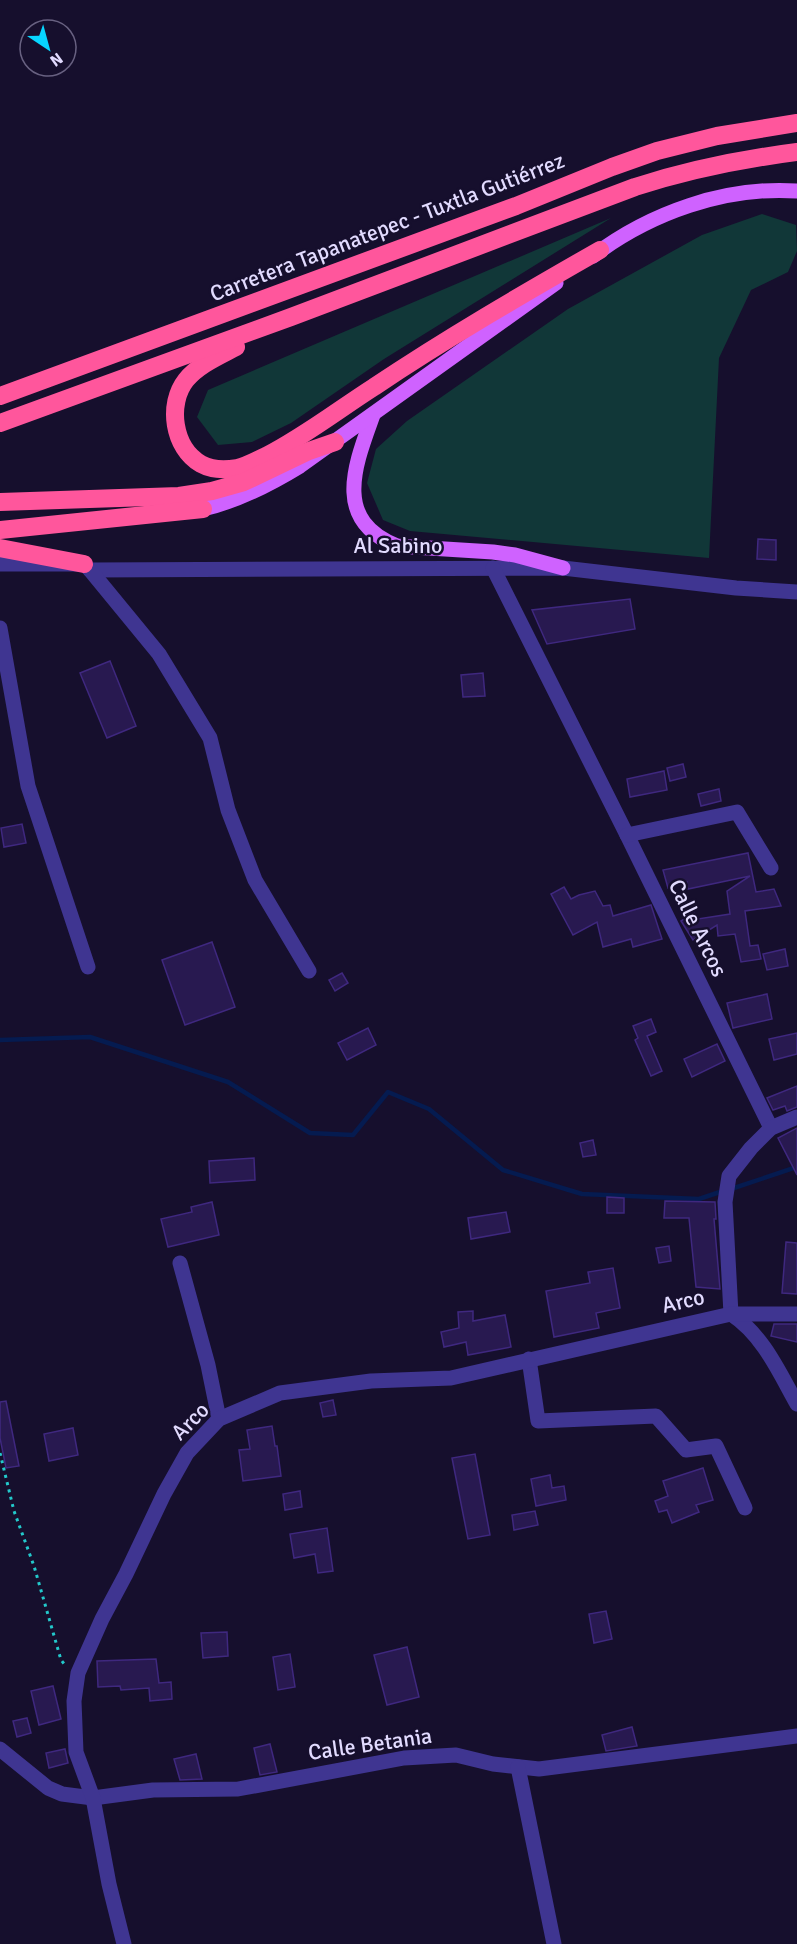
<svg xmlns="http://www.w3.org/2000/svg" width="797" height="1944" font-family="Signika,sans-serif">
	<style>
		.green { fill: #113738 }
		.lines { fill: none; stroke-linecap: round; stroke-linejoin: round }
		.stream { stroke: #051b50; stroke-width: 4.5 }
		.building { fill: #281950; stroke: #3f287f; stroke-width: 1.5 }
		.path { stroke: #23c9cb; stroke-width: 3; stroke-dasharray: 3 4.5; stroke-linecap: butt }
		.minor { stroke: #3f3591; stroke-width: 15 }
		.major { stroke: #cf62ff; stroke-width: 15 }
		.highway { stroke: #ff569c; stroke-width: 18 }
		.labels { text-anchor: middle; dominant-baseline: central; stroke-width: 5; stroke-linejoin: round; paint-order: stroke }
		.street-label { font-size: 22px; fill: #e2dbff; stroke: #160f2d }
	</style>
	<rect width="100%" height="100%" fill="#160f2d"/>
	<g class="green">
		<polygon points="762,214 796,225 797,251 788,272 751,290 719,358 709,558 410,531 383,520 367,483 376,449 407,421 568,309 702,235"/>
		<polygon points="611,218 384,359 291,423 252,442 218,445 197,417 208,390"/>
	</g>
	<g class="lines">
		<g class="stream">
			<polyline points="0,1040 90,1037 228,1082 310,1133 353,1135 388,1092 429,1109 503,1170 582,1194 699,1199 723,1191"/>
			<polyline points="731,1189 797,1167"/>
		</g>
	</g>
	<g class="building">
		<polygon points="758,539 776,540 776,560 757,559"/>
		<polygon points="630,599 635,629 547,644 532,610"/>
		<polygon points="110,661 136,726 107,738 80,673"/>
		<polygon points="483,673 485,696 463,697 461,675"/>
		<polygon points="683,764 686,777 670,781 667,768"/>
		<polygon points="664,771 667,790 630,797 627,779"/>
		<polygon points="719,789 721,801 701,806 698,794"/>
		<polygon points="22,824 26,843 4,847 1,828"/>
		<polygon points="748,853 756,892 774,889 781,906 745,911 750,946 758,945 761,959 741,962 735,934 718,936 717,925 693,940 681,921 694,913 698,919 730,914 727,891 750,876 688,889 687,882 668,888 663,870"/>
		<polygon points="564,887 571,899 579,895 595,891 603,906 610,905 613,916 651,905 662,939 633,947 631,939 603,947 597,922 573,935 551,894"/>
		<polygon points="212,942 235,1007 185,1025 162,960"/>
		<polygon points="785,949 788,966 767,970 763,954"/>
		<polygon points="342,973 348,983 335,991 329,980"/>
		<polygon points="767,994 772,1019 733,1028 727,1003"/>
		<polygon points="651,1019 656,1032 647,1036 662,1071 651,1076 635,1040 638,1038 633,1026"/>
		<polygon points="368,1028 376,1045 347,1060 338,1043"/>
		<polygon points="797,1033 797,1054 774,1060 769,1039"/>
		<polygon points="717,1044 725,1061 692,1077 684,1059"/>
		<polygon points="797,1086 797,1107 787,1111 785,1106 773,1110 767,1098"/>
		<polygon points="797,1128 797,1175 778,1138"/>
		<polygon points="593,1140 596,1155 583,1157 580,1143"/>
		<polygon points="254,1158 255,1180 210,1183 209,1161"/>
		<polygon points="607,1197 624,1198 624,1213 607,1213"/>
		<polygon points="665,1201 715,1202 716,1219 714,1219 720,1289 696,1287 689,1218 664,1218"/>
		<polygon points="212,1202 219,1235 168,1247 161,1219 192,1212 191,1207"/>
		<polygon points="506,1212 510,1232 471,1239 468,1218"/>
		<polygon points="786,1242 797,1243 797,1294 782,1293"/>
		<polygon points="669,1246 671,1261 659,1263 656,1248"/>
		<polygon points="613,1268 620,1308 596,1313 599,1328 554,1337 546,1291 590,1283 588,1272"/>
		<polygon points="473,1311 473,1321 505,1315 511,1347 468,1355 466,1342 444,1347 441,1332 459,1328 458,1312"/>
		<polygon points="774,1324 797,1324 797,1342 771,1336"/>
		<polygon points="333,1400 336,1415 323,1417 320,1403"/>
		<polygon points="6,1401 19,1466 6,1468 0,1438 0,1402"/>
		<polygon points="272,1426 275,1446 277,1446 281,1476 243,1481 239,1450 250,1449 247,1430"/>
		<polygon points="73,1428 78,1455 49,1461 44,1434"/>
		<polygon points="475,1454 490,1535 468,1539 452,1458"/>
		<polygon points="703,1468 713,1500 696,1505 699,1512 672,1523 667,1510 659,1512 655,1501 668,1496 663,1481"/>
		<polygon points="550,1475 552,1488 564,1486 566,1500 536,1506 531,1479"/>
		<polygon points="300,1491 302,1507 285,1510 283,1494"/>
		<polygon points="535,1511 538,1525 514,1530 512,1515"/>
		<polygon points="327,1528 333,1571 318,1573 315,1554 294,1558 290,1534"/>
		<polygon points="606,1611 612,1639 594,1643 589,1614"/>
		<polygon points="227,1632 228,1656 203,1658 201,1633"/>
		<polygon points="407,1647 419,1697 387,1705 374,1655"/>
		<polygon points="290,1654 295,1687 278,1690 273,1657"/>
		<polygon points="156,1659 159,1683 171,1682 172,1699 150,1701 149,1688 121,1690 120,1686 98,1687 97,1661"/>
		<polygon points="53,1686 61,1719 39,1725 31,1691"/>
		<polygon points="27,1718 31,1733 17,1737 13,1721"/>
		<polygon points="632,1727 637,1746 606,1751 602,1735"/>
		<polygon points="270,1744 277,1772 260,1775 254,1748"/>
		<polygon points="65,1749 68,1763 49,1768 46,1753"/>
		<polygon points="196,1754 202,1779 180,1780 174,1759"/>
	</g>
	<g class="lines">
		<polyline class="path" points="0,1453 14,1511 34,1566 61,1660 65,1665"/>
		<g class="minor">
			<polyline points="0,564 84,564 90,570 563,568 736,588 797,592"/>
			<polyline points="493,568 627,835 771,1128"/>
			<polyline points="90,570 159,654 210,738 228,810 255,880 309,971"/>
			<polyline points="0,628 28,786 88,967"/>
			<polyline points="627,835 737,812 771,868"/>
			<polyline points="180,1263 208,1365 219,1419"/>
			<polyline points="731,1314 725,1202 729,1176 751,1148 771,1128 797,1117"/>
			<path d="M731 1314C763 1335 779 1372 797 1404"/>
			<polyline points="529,1359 538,1421 656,1416 686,1450 716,1446 745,1508"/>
			<polyline points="0,1749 48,1788 62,1794 93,1798 153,1790 238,1789 404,1758 456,1755 493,1764 539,1769 797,1736"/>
			<polyline points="518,1767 554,1944"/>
			<polyline points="124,1944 109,1884 93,1798 76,1752 74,1701 78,1673 102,1619 126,1574 164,1494 187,1453 219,1419 280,1393 371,1381 451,1378 731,1314 797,1314"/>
		</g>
		<g class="major">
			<path d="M593 256C650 213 725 186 797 191"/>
			<path d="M373 415C355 465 332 520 397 546L493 552 515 555 563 568"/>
			<path d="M203 509C238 501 269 485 300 466L556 283"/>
		</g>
		<g class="highway">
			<path d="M236 347C219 356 198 365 186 380 167 404 173 448 201 464 212 470 226 470 237 468 247 466 257 460 266 456 305 436 338 410 374 387 447 338 523 294 600 250"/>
			<polyline points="0,396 516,206 612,167 657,151 717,136 797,123"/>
			<path d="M0 423 291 317 635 187C688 170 742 159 797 152"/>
			<polyline points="0,502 179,496 212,491 244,482 309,451 335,442"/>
			<polyline points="0,530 203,509"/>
			<polyline points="0,548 84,564"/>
		</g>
	</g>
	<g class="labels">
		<g class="street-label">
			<text transform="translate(387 227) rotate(-21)">Carretera Tapanatepec - Tuxtla Gutiérrez</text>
			<text x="398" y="545">Al Sabino</text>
			<text transform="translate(698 928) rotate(64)">Calle Arcos</text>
			<text transform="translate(683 1301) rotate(-13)">Arco</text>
			<text transform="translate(190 1421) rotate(-45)">Arco</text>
			<text transform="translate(370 1744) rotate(-8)">Calle Betania</text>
		</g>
	</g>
	<g transform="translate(48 48) rotate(144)"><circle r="28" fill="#160f2d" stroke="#686181" stroke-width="1.5"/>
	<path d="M0-4.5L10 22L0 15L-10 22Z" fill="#07d6ff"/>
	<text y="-9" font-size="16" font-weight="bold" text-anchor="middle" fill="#e2dbff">N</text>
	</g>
</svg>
